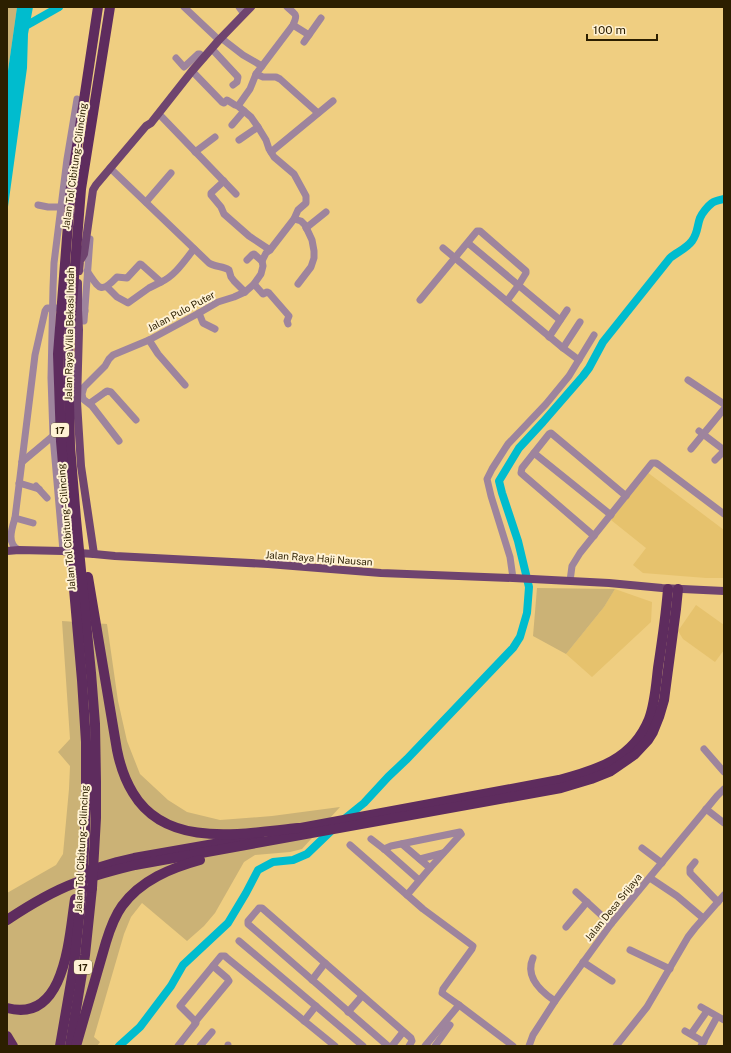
<svg xmlns="http://www.w3.org/2000/svg" width="731" height="1053" font-family="'Public Sans',sans-serif">
	<style>
		.built { fill: #e6c26d }
		.green { fill: #cbb276 }
		.water { fill: #00bcce }
		.lines { fill: none; stroke-linecap: round; stroke-linejoin: round }
		.river { stroke: #00bcce; stroke-width: 8 }
		.minor { stroke: #9e849d; stroke-width: 7 }
		.major { stroke: #6f446f; stroke-width: 8 }
		.highway { stroke: #5e2c5e; stroke-width: 10 }
		.highway-bridge { stroke: #5e2c5e; stroke-width: 10 }
		.labels { text-anchor: middle; dominant-baseline: central; stroke-width: 4; stroke-linejoin: round; paint-order: stroke }
		.shield { fill: #fff2d4; stroke: #6b5e40; stroke-width: 1 }
		.shield-label { font-size: 9px; font-weight: bold; fill: #2c1f00 }
		.street-label { font-size: 10px; fill: #2c1f00; stroke: #fff2d4 }
	</style>
	<rect width="100%" height="100%" fill="#efce81"/>
	<g class="built">
		<polygon points="647,472 724,530 724,578 706,578 643,573 633,565 646,548 611,520"/>
		<polygon points="615,589 652,602 651,622 592,677 566,654 604,607"/>
		<polygon points="696,605 724,625 724,650 715,662 683,639 678,631"/>
	</g>
	<g class="green">
		<polygon points="7,7 17,7 7,78"/>
		<polygon points="537,588 615,589 604,607 566,654 533,636"/>
		<polygon points="62,621 107,624 118,701 127,741 140,774 168,800 187,812 220,820 272,816 340,807 302,849 290,852 255,855 244,862 215,913 204,926 187,941 142,903 131,917 124,934 94,1037 100,1042 97,1046 7,1046 7,893 56,865 63,854 69,789 70,766 58,752 70,739"/>
	</g>
	<polygon class="water" points="17,7 33,7 28,34 27,68 7,214 7,78"/>
	<g class="lines">
		<g class="river">
			<polyline points="22,28 59,7"/>
			<path d="M343 820 364 803 388 777 407 759 513 648 520 637 527 613 529 587 518 541 502 493 499 481 519 448 543 422 583 376 589 368 603 342 670 258C677 252 686 249 692 241 698 233 697 226 700 218 702 213 708 206 712 203 715 201 720 200 724 199"/>
			<polyline points="119,1046 140,1027 171,986 183,965 228,923 246,893 258,870 273,862 293,860 307,854 333,829"/>
		</g>
		<g class="minor">
			<polyline points="184,7 219,40"/>
			<polyline points="239,7 244,14"/>
			<polyline points="293,25 309,35"/>
			<polyline points="221,38 243,55 262,66"/>
			<polyline points="304,42 321,18"/>
			<polyline points="212,49 238,77 237,82 233,85"/>
			<polyline points="176,58 184,67 198,54 200,54 204,58"/>
			<polyline points="256,74 263,77 276,77 280,79 318,113"/>
			<path d="M238 106 250 89 256 74 293 25C298 14 296 15 287 7"/>
			<polyline points="159,114 236,194"/>
			<polyline points="232,125 244,111"/>
			<polyline points="239,140 258,127"/>
			<polyline points="195,152 215,137"/>
			<polyline points="271,152 333,101"/>
			<path d="M110 168 209 263C215 267 223 266 229 270L231 277 234 281 245 292"/>
			<polyline points="224,181 211,193 211,195 221,207 224,214 249,236 270,250"/>
			<polyline points="146,202 171,173"/>
			<polyline points="38,205 48,207 61,207"/>
			<polyline points="294,219 301,221 305,225 312,240 314,251 314,258 311,267 298,284"/>
			<polyline points="306,228 326,212"/>
			<polyline points="468,243 560,320"/>
			<polyline points="443,248 563,348 579,360"/>
			<polyline points="247,260 252,255 254,254 262,261"/>
			<path d="M87 271C99 288 100 295 117 277L127 278 140 264 142 265 161 282C175 276 185 260 194 249"/>
			<polyline points="254,284 262,293 263,294 267,292 269,293 289,316 287,321 288,324"/>
			<polyline points="107,287 117,297 128,303 149,288 161,282"/>
			<polyline points="420,300 477,231 480,231 526,271 526,273 518,286 507,301"/>
			<polyline points="72,310 85,311"/>
			<polyline points="199,313 203,323 215,329"/>
			<polyline points="74,320 84,321 90,239"/>
			<polyline points="549,337 567,310"/>
			<polyline points="149,340 158,354 185,385"/>
			<polyline points="563,348 580,322"/>
			<polyline points="688,380 724,404"/>
			<polyline points="90,403 104,393 107,391 111,392 136,420"/>
			<polyline points="699,431 724,450"/>
			<polyline points="119,441 92,406 83,399 82,394 84,387 105,366 109,359 113,355 149,340 199,313 218,302 234,297 245,292 254,284 261,274 263,266 262,261 266,253 270,250 294,219 298,210 306,203 306,196 294,174 274,157 269,149 266,140 258,127 251,117 238,106 235,105 227,100 224,103 222,102 192,71"/>
			<polyline points="691,449 724,409"/>
			<polyline points="534,453 611,515"/>
			<polyline points="715,460 724,451"/>
			<polyline points="22,462 53,436"/>
			<polyline points="19,483 39,489"/>
			<polyline points="36,486 47,498"/>
			<polyline points="15,518 33,523"/>
			<polyline points="594,536 521,473 522,468 549,434 551,433 626,496"/>
			<path d="M19 550C6 544 12 528 15 518L35 355 45 311 47 308H56"/>
			<polyline points="63,551 53,436 51,378 53,288 54,263 67,159 77,99"/>
			<polyline points="513,578 510,557 491,496 487,479 492,469 508,444 546,404 569,376 594,335"/>
			<polyline points="570,581 572,566 580,553 652,463 656,463 659,465 724,514"/>
			<polyline points="704,749 724,772"/>
			<polyline points="706,809 724,823"/>
			<polyline points="371,839 384,849 419,880"/>
			<polyline points="402,844 430,868"/>
			<polyline points="350,845 423,909 473,946 472,949 443,989 442,993 459,1005 513,1046"/>
			<polyline points="642,848 662,863"/>
			<polyline points="384,849 391,846 460,832 461,834"/>
			<polyline points="420,859 443,853"/>
			<polyline points="695,862 690,868 690,873 718,902"/>
			<polyline points="650,878 677,896 703,918"/>
			<polyline points="576,892 611,924"/>
			<polyline points="407,895 430,868 461,834"/>
			<polyline points="566,927 587,902"/>
			<polyline points="239,941 363,1046"/>
			<polyline points="630,950 670,969"/>
			<path d="M533 958C525 976 540 991 555 1001"/>
			<polyline points="583,962 612,981"/>
			<polyline points="312,980 325,963"/>
			<polyline points="701,1007 724,1020"/>
			<polyline points="348,1012 362,996"/>
			<polyline points="304,1021 316,1006"/>
			<polyline points="195,1022 229,981 227,978 213,966"/>
			<polyline points="685,1031 704,1042"/>
			<polyline points="691,1034 707,1011"/>
			<polyline points="178,1046 196,1023 194,1020 180,1006 221,956 225,956 227,958 335,1046"/>
			<polyline points="200,1046 212,1032"/>
			<polyline points="228,1046 228,1045"/>
			<polyline points="388,1046 248,924 248,921 259,908 262,908 411,1038 412,1041 409,1046"/>
			<polyline points="392,1046 403,1032"/>
			<polyline points="425,1046 459,1005"/>
			<polyline points="435,1046 450,1025"/>
			<polyline points="529,1046 533,1035 555,1001 611,924 717,796 724,789"/>
			<polyline points="616,1046 647,1007 688,937 695,928 724,895"/>
			<polyline points="701,1046 717,1017"/>
		</g>
		<g class="major">
			<polyline points="79,271 80,261 84,254 93,190 96,185 146,126 151,123 192,71 219,40 251,7"/>
			<polyline points="78,283 78,310 79,330 77,402 81,466 94,554"/>
			<polyline points="7,551 19,550 63,551 72,554 78,553 94,554 115,556 268,564 381,573 513,578 609,583 662,588 724,591"/>
		</g>
		<g class="highway">
			<path d="M290 830 559 780C597 770 633 759 649 719 655 703 656 685 658 668 662 642 666 615 668 589"/>
			<polyline points="87,871 117,862 134,858 259,836"/>
			<path d="M7 920C28 906 51 892 75 883 94 875 115 870 135 865L561 788 591 779 611 771 634 755 648 740 653 732 659 717 664 700 676 609 678 589"/>
			<path d="M7 1008C66 1024 69 936 75 899"/>
			<polyline points="7,1036 13,1046"/>
			<polyline points="60,1046 74,965 82,890"/>
			<polyline points="70,1046 85,955 92,888"/>
			<path d="M76 1046 106 942C110 929 114 917 122 906 141 880 171 868 200 860"/>
		</g>
		<g class="highway-bridge">
			<path d="M88 577 117 750C120 765 125 780 133 793 167 850 244 833 299 828"/>
			<polyline points="92,888 96,818 96,782 95,724 91,673 76,519 70,446 68,354 81,189 110,7"/>
			<polyline points="82,890 86,809 86,742 82,680 61,441 58,354 71,186 98,7"/>
		</g>
	</g>
	<g class="labels">
		<g class="shield">
			<rect x="51" y="423" width="18" height="14" rx="3"/>
			<rect x="74" y="960" width="18" height="14" rx="3"/>
		</g>
		<g class="shield-label">
			<text x="60" y="430">17</text>
			<text x="83" y="967">17</text>
		</g>
		<g class="street-label">
			<text transform="translate(74 166) rotate(-82)">Jalan Tol Cibitung–Cilincing</text>
			<text transform="translate(181 311) rotate(-28)">Jalan Pulo Puter</text>
			<text transform="translate(69 334) rotate(-89)">Jalan Raya Villa Bekasi Indah</text>
			<text transform="translate(66 527) rotate(-95)">Jalan Tol Cibitung–Cilincing</text>
			<text transform="translate(319 558) rotate(4)">Jalan Raya Haji Nausan</text>
			<text transform="translate(81 849) rotate(-87)">Jalan Tol Cibitung–Cilincing</text>
			<text transform="translate(613 907) rotate(-51)">Jalan Desa Srijaya</text>
		</g>
	</g>
	<rect width="731" height="1053" fill="none" stroke="#2c1f00" stroke-width="16"/>
	<path d="M587 34v6h70v-6" fill="none" stroke="#2c1f00" stroke-width="2"/>
	<text x="593" y="34" font-size="12" fill="#2c1f00" stroke="#fff2d4" stroke-width="3" paint-order="stroke">100 m</text>
</svg>
